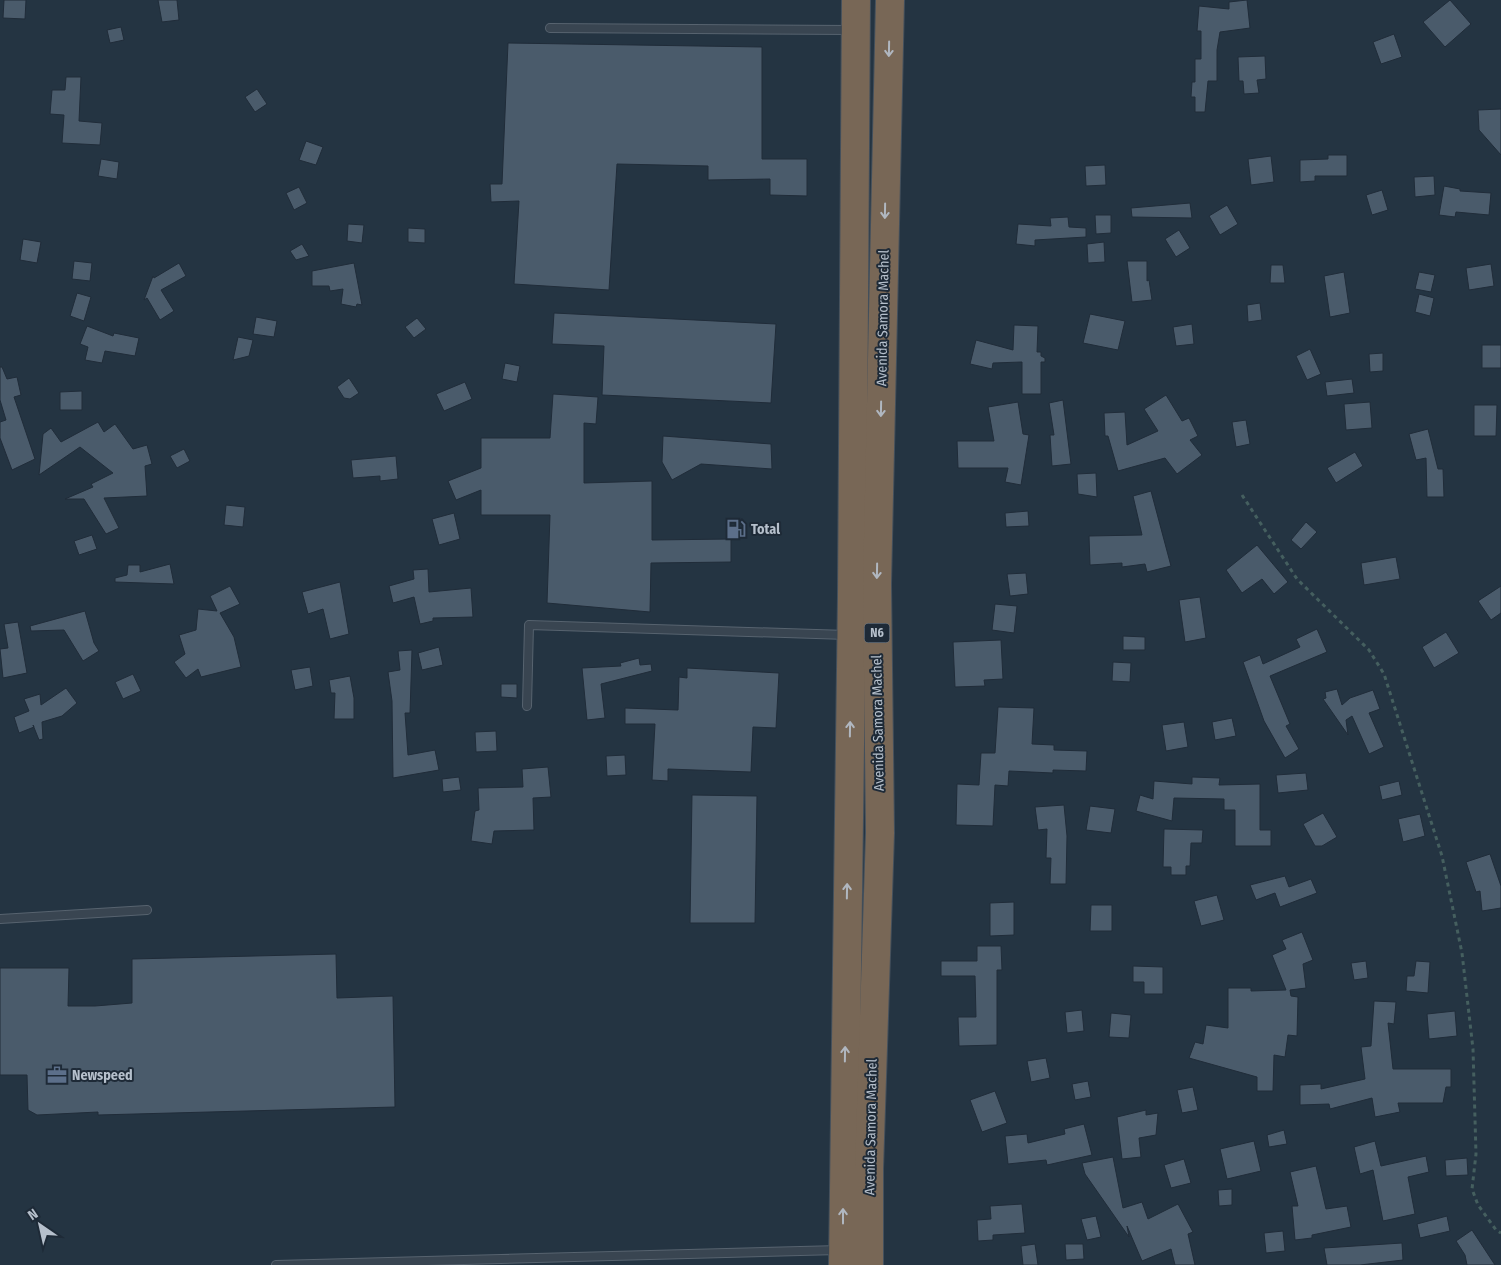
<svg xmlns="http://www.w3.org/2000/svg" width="1501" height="1265" font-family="'Fira Sans Condensed',sans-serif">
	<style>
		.building { fill: #4a5b6b; stroke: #202c39 }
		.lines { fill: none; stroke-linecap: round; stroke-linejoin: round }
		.lane-casing { stroke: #57636f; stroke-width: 10 }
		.highway-casing { stroke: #44505c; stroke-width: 30 }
		.path { stroke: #455f5f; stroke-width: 3; stroke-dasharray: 4 4; stroke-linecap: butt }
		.lane { stroke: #394551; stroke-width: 8 }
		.highway { stroke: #786756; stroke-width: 28 }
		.oneway { stroke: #b0b7c0 }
		.labels { text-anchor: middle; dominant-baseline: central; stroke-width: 4; stroke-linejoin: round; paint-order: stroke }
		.shield { fill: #1e2a37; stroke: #88939f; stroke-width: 1 }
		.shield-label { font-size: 12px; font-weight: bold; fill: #b6c0cc }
		.street-label { font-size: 14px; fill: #b6c0cc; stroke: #1e2a37 }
		.poi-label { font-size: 14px; font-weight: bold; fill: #b6c0cc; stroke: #1e2a37; text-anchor: start }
	</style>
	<rect width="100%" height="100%" fill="#243442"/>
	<g class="building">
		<polygon points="4,0 26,0 25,19 3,18"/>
		<polygon points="158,0 177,0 179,20 162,22"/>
		<polygon points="1247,0 1250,28 1220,32 1217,50 1217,81 1208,81 1205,112 1195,112 1195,97 1191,97 1192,82 1195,82 1195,59 1201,59 1201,31 1197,31 1199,6 1229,9 1229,2"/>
		<polygon points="1450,0 1471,24 1445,47 1423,22"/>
		<polygon points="121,27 124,40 110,43 107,30"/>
		<polygon points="1394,34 1402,57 1381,64 1373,42"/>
		<polygon points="508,43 762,47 762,159 807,159 807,196 770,195 770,179 708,180 708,166 617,164 609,290 514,284 519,201 491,202 490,184 502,184"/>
		<polygon points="1265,56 1266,79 1257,80 1259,93 1244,94 1243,81 1239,81 1238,57"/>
		<polygon points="66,77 81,77 79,121 102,123 100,145 62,143 64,115 50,114 52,90 65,90"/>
		<polygon points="257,89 267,104 255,112 245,97"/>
		<polygon points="1501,109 1501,155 1479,130 1478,110"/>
		<polygon points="306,141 323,147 316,165 299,160"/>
		<polygon points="1328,155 1347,155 1347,176 1315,176 1315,181 1300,182 1300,160 1328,159"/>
		<polygon points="1271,156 1274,182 1251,185 1248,159"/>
		<polygon points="101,159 119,162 117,179 98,176"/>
		<polygon points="1105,165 1106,185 1086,186 1085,166"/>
		<polygon points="1434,176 1435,195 1415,197 1414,177"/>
		<polygon points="1444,186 1460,189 1460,191 1491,193 1489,215 1456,212 1455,217 1439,215"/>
		<polygon points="299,187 307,203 294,210 286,193"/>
		<polygon points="1382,190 1388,210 1372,215 1366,195"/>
		<polygon points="1190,203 1192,218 1132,217 1131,208"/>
		<polygon points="1227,205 1238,224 1220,235 1209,216"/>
		<polygon points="1095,215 1111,215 1111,233 1096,234"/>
		<polygon points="1068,217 1069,227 1086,228 1086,237 1035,240 1035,246 1016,244 1018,224 1051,226 1050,218"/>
		<polygon points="348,224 364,225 362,243 347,241"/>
		<polygon points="408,228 425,229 425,243 408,242"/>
		<polygon points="1179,230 1190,248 1176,257 1165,239"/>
		<polygon points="23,239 41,242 37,263 20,260"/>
		<polygon points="1104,242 1105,262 1088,263 1087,244"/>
		<polygon points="302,244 309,256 296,260 290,251"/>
		<polygon points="74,261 92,263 90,281 72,279"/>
		<polygon points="1127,261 1147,261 1147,281 1149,280 1152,300 1132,302"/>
		<polygon points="179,263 186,276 161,290 174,311 160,320 147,298 144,300 153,276 154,278"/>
		<polygon points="354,263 362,305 357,304 356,307 341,304 343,289 330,291 329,286 312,286 312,271"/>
		<polygon points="1491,264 1494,286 1469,290 1466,268"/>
		<polygon points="1271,265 1283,265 1285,283 1270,283"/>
		<polygon points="1344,272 1350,313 1330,317 1324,276"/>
		<polygon points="1419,272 1435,275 1431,292 1415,289"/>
		<polygon points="77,293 91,297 84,321 70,316"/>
		<polygon points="1419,294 1434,298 1430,316 1415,312"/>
		<polygon points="1260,303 1262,320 1248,322 1247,305"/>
		<polygon points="554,313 776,324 771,403 602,395 604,346 552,344"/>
		<polygon points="1090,314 1125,321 1118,350 1083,343"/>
		<polygon points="256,317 277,321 274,337 253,334"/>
		<polygon points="417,318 426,329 414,338 405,327"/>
		<polygon points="1192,324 1194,344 1176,346 1173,327"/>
		<polygon points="1014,325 1038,326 1037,352 1041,352 1041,356 1045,358 1045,362 1041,362 1041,394 1022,394 1022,362 993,363 992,369 970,364 976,340 1013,350"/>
		<polygon points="87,326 113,336 114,333 139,338 135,356 105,351 102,363 85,360 88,347 80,344"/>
		<polygon points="238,337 253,340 249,356 233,360"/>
		<rect x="1482" y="345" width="19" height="23"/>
		<polygon points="1310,349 1321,374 1307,380 1296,356"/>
		<polygon points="1383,353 1383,371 1370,372 1369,354"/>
		<polygon points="505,363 520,366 517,382 502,379"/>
		<polygon points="0,367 2,367 7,379 17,377 21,395 14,397 35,459 12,470 0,438 0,422 6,420 0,400"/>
		<polygon points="349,378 359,393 350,399 344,398 337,387"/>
		<polygon points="1352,379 1354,393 1327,396 1325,382"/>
		<polygon points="465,382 472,399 444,411 436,394"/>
		<polygon points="82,391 82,410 60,410 60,392"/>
		<polygon points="553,394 598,397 596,424 584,423 584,483 652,481 652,540 731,539 731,562 651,563 650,612 547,603 550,515 481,515 481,490 456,500 448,481 481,468 481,438 550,438"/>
		<polygon points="1166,395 1182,421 1189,418 1198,436 1190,440 1202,455 1177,474 1165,458 1118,471 1108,436 1105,436 1104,413 1125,412 1127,445 1158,431 1144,409"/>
		<polygon points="1063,400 1071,464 1052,466 1050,435 1054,435 1049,403"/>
		<polygon points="1018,402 1023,434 1029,435 1021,485 1005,482 1008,468 958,468 957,441 994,441 988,407"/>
		<polygon points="1370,402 1372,428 1346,430 1344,404"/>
		<polygon points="1474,405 1497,405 1496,436 1474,436"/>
		<polygon points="1246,420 1250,444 1236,447 1232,422"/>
		<polygon points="98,422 104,432 115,424 133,449 147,445 152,464 145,466 147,496 104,498 119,528 106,534 84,499 65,499 93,487 91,484 113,473 80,447 39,475 43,434 51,428 61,442"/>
		<polygon points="1428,429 1438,469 1443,469 1444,497 1427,497 1426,458 1416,460 1409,434"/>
		<polygon points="663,436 771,444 772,469 701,464 672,480 662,462"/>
		<polygon points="184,449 190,461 177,468 170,456"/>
		<polygon points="1355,452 1363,466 1336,483 1327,468"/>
		<polygon points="396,456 398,479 380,481 380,476 353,478 351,460"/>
		<polygon points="1096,473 1097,497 1078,494 1077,474"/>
		<polygon points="1151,491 1171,566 1147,572 1145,564 1122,567 1122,563 1090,565 1089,536 1142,535 1133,496"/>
		<polygon points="226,505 245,507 243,527 224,525"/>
		<polygon points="1028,511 1029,526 1006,527 1005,513"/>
		<polygon points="454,513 460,539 439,545 432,519"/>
		<polygon points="1306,522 1317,532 1301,549 1291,540"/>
		<polygon points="92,535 97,549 79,555 74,541"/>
		<polygon points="1257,545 1288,582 1274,594 1262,579 1242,593 1226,570"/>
		<polygon points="1396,557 1400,579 1364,585 1361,563"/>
		<polygon points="170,564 174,584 115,582 115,578 127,575 128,565 140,565 140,572"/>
		<polygon points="428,569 429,592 471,588 473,617 433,618 433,621 420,624 414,597 393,603 389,586 414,579 413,570"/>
		<polygon points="1026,573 1028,594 1010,596 1007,574"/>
		<polygon points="340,582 349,634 330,639 323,609 308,614 302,592"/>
		<polygon points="230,586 240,604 220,613 234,637 241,667 201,677 198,669 186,678 174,662 185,654 179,635 196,630 198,609 217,611 210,596"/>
		<polygon points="1501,586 1501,613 1491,620 1478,601"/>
		<polygon points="1200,597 1206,638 1185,642 1179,600"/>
		<polygon points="995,604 1017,606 1014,633 992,630"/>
		<polygon points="85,611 94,643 99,651 83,661 64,630 31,631 30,626"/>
		<polygon points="18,622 27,673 3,678 0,649 8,648 4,624"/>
		<polygon points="1317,629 1327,652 1270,676 1290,724 1286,726 1299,749 1285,758 1264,721 1243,662 1260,655 1263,664 1300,647 1296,639"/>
		<polygon points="1446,632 1459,653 1434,668 1422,647"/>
		<polygon points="1123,636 1145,637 1145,650 1123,650"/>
		<polygon points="1001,640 1003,679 984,680 985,686 955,687 953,642"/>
		<polygon points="439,647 443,665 422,670 418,653"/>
		<polygon points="412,650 410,713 405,713 408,755 435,750 439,770 393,778 392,701 388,672 400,670 398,651"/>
		<polygon points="639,658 640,665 651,664 652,671 601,684 605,718 587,720 582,668 621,666 620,663"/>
		<polygon points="1113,662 1131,663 1130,682 1112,681"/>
		<polygon points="310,667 313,686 295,690 291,670"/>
		<polygon points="687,668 779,673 776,728 753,727 751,772 668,769 668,781 652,780 655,724 625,724 625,708 678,710 679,677 687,678"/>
		<polygon points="133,674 141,691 123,699 115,682"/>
		<polygon points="350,676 354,698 354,719 334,719 335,693 331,693 329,680"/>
		<polygon points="501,684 517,684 517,698 501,697"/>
		<polygon points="66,688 77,703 62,716 42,722 43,739 39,740 33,725 34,727 19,733 14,717 29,711 24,699 40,694 41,705"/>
		<polygon points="1337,689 1342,705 1350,698 1373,690 1380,709 1369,713 1384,747 1369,754 1352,716 1346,720 1348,735 1323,699 1326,698 1325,692"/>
		<polygon points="998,707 1034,708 1032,744 1054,745 1054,750 1087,751 1086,771 1053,770 1053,773 1009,771 1008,786 995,785 993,826 956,825 957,784 979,785 981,753 995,753"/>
		<polygon points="1232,718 1236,736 1215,740 1212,722"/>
		<polygon points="1184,722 1188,747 1166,751 1162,725"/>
		<polygon points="496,731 497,751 476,752 475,732"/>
		<polygon points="625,755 626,775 607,776 606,756"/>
		<polygon points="548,767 551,797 533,798 534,830 494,831 492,844 471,841 475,811 479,810 478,788 523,787 522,769"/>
		<polygon points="1306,773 1308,790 1278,793 1276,775"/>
		<polygon points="459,777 461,790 443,792 442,779"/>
		<polygon points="1192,777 1220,778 1219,785 1260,784 1260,830 1271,830 1271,846 1235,846 1235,810 1224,810 1224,799 1174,798 1172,821 1136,811 1140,795 1153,799 1154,781 1192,784"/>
		<polygon points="1399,781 1402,795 1382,800 1379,786"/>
		<polygon points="692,795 757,796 755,923 690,923"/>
		<polygon points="1064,805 1067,836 1066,884 1050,884 1051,858 1046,858 1047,829 1038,830 1035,807"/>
		<polygon points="1090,806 1115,809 1111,833 1086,830"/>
		<polygon points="1323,813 1337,837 1322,846 1315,846 1303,824"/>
		<polygon points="1420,814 1425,836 1403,842 1398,819"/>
		<polygon points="1164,829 1203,830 1202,843 1191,843 1190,866 1186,866 1186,875 1171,875 1171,867 1163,867"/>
		<polygon points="1490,854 1501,886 1501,908 1482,911 1480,891 1476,892 1466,862"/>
		<polygon points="1285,876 1289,887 1311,879 1317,893 1280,907 1275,893 1256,900 1250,885"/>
		<polygon points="1217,895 1224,920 1201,926 1194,901"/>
		<polygon points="1014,902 1014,935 990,936 990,903"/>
		<polygon points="1091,905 1112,905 1112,931 1090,931"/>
		<polygon points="1302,932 1313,960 1303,964 1306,988 1290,990 1291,996 1298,997 1297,1036 1288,1035 1285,1057 1274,1055 1273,1091 1257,1091 1257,1077 1189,1058 1195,1042 1203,1044 1206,1025 1228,1028 1228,988 1251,988 1251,991 1286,990 1272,955 1286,949 1282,940"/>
		<polygon points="977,946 1001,946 1002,970 997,970 997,1045 959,1046 958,1017 976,1017 975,976 941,976 941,961 977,961"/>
		<polygon points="336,954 337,998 393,996 395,1107 98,1115 98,1112 37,1115 28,1110 27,1075 0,1075 0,968 69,968 68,1006 95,1006 132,1003 132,959"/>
		<polygon points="1366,961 1368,978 1354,980 1351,963"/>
		<polygon points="1416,961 1430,962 1428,993 1406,991 1407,976 1414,976"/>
		<polygon points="1133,966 1163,967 1163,994 1144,994 1144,982 1133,982"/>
		<polygon points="1374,1001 1396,1002 1394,1024 1388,1023 1393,1069 1451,1069 1451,1087 1446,1087 1443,1103 1398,1103 1400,1112 1375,1117 1372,1098 1330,1109 1329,1104 1300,1105 1300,1085 1321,1084 1321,1089 1365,1079 1361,1047 1371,1046"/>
		<polygon points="1082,1010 1084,1031 1067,1033 1065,1012"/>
		<polygon points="1455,1011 1457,1036 1429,1039 1427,1014"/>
		<polygon points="1111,1013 1131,1015 1129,1038 1109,1037"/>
		<polygon points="1046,1058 1050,1078 1031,1082 1027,1061"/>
		<polygon points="1088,1081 1091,1097 1075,1100 1072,1084"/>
		<polygon points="1193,1087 1198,1110 1182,1113 1177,1090"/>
		<polygon points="995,1091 1007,1123 982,1132 970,1100"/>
		<polygon points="1146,1110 1146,1115 1158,1113 1156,1135 1139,1138 1141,1157 1122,1159 1117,1117"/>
		<polygon points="1084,1124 1092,1155 1047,1165 1046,1160 1008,1164 1005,1136 1027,1134 1028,1143 1065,1134 1064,1129"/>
		<polygon points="1284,1130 1287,1144 1269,1147 1267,1135"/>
		<polygon points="1254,1141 1261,1171 1227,1179 1220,1149"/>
		<polygon points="1375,1141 1381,1166 1426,1156 1429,1172 1408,1177 1415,1214 1383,1221 1373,1170 1360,1174 1354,1147"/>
		<polygon points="1113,1157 1123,1208 1142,1202 1148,1219 1178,1204 1193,1232 1188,1234 1195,1265 1175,1265 1171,1249 1142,1261 1127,1226 1129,1237 1085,1174 1082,1163"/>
		<polygon points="1467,1158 1468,1175 1446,1176 1445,1160"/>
		<polygon points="1184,1159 1191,1183 1171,1188 1164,1165"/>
		<polygon points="1316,1166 1326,1209 1347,1206 1351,1227 1312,1235 1312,1238 1295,1240 1292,1206 1298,1206 1290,1172"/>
		<polygon points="1232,1189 1232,1205 1219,1206 1218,1190"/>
		<polygon points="1022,1204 1025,1233 993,1235 993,1240 978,1241 977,1220 991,1219 990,1206"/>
		<polygon points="1096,1216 1101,1237 1087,1240 1081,1219"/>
		<polygon points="1447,1216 1450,1231 1420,1238 1417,1224"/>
		<polygon points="1472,1230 1495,1265 1467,1265 1465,1255 1456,1241"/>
		<polygon points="1283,1231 1285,1251 1266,1253 1264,1233"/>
		<polygon points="1402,1243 1403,1260 1360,1265 1327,1265 1324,1248"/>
		<polygon points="1035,1244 1038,1265 1023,1265 1021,1246"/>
		<polygon points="1065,1244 1083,1244 1084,1259 1066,1260"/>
	</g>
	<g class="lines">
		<defs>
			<g id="lane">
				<polyline points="550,28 852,30"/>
				<polyline points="527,706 529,625 847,635"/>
				<polyline points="0,919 147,910"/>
				<polyline points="276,1265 839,1250"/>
			</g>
			<g id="highway">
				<polyline points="843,1265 852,595 856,0"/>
				<polyline points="869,1265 869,1169 880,833 877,584 890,0"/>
			</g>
		</defs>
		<use href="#lane" class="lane-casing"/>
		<use href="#highway" class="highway-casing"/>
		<polyline class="path" points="1242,495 1297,579 1369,650 1384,674 1442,856 1462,953 1473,1049 1476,1154 1472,1189 1478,1205 1496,1230 1501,1233"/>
		<use href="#lane" class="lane"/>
		<use href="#highway" class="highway"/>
	</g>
	<defs><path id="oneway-shaft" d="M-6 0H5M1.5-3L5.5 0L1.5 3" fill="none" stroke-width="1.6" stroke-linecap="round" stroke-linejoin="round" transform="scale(1.25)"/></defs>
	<g class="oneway">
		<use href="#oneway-shaft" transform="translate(889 49) rotate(91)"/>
		<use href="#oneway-shaft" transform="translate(885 211) rotate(91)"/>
		<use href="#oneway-shaft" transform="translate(881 409) rotate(91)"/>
		<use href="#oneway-shaft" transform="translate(877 571) rotate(91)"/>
		<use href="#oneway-shaft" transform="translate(850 729) rotate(-89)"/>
		<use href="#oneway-shaft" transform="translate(847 891) rotate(-89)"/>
		<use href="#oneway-shaft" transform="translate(845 1054) rotate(-89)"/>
		<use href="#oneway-shaft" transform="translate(843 1216) rotate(-90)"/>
	</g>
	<defs>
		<symbol id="fuel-bare" viewBox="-9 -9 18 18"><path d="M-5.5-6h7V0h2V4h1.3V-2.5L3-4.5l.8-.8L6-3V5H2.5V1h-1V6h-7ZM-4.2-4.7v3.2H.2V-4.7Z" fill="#5c6f8a" stroke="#1e2a37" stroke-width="2.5" paint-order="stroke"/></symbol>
		<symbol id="office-bare" viewBox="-9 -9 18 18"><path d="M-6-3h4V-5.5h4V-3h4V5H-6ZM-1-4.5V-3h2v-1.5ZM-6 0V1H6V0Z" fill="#5c6f8a" stroke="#1e2a37" stroke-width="2.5" paint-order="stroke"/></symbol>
	</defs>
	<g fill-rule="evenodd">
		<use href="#fuel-bare" x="722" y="515" width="28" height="28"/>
		<use href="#office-bare" x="43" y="1061" width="28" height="28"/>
	</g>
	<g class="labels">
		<rect class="shield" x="864.5" y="623.5" width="25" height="19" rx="4"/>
		<g class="shield-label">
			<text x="877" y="633">N6</text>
		</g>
		<g class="street-label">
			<text transform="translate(883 318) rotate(-89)">Avenida Samora Machel</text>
			<text transform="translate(878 723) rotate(-91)">Avenida Samora Machel</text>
			<text transform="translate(871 1127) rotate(-89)">Avenida Samora Machel</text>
		</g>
		<g class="poi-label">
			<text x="751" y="529">Total</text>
			<text x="72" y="1075">Newspeed</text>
		</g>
	</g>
	<g transform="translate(40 1225) rotate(326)" stroke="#1e2a37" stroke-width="4" paint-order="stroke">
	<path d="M0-4L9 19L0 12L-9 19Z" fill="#b6c0cc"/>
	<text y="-8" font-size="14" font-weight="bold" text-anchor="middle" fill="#b6c0cc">N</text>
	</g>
</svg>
